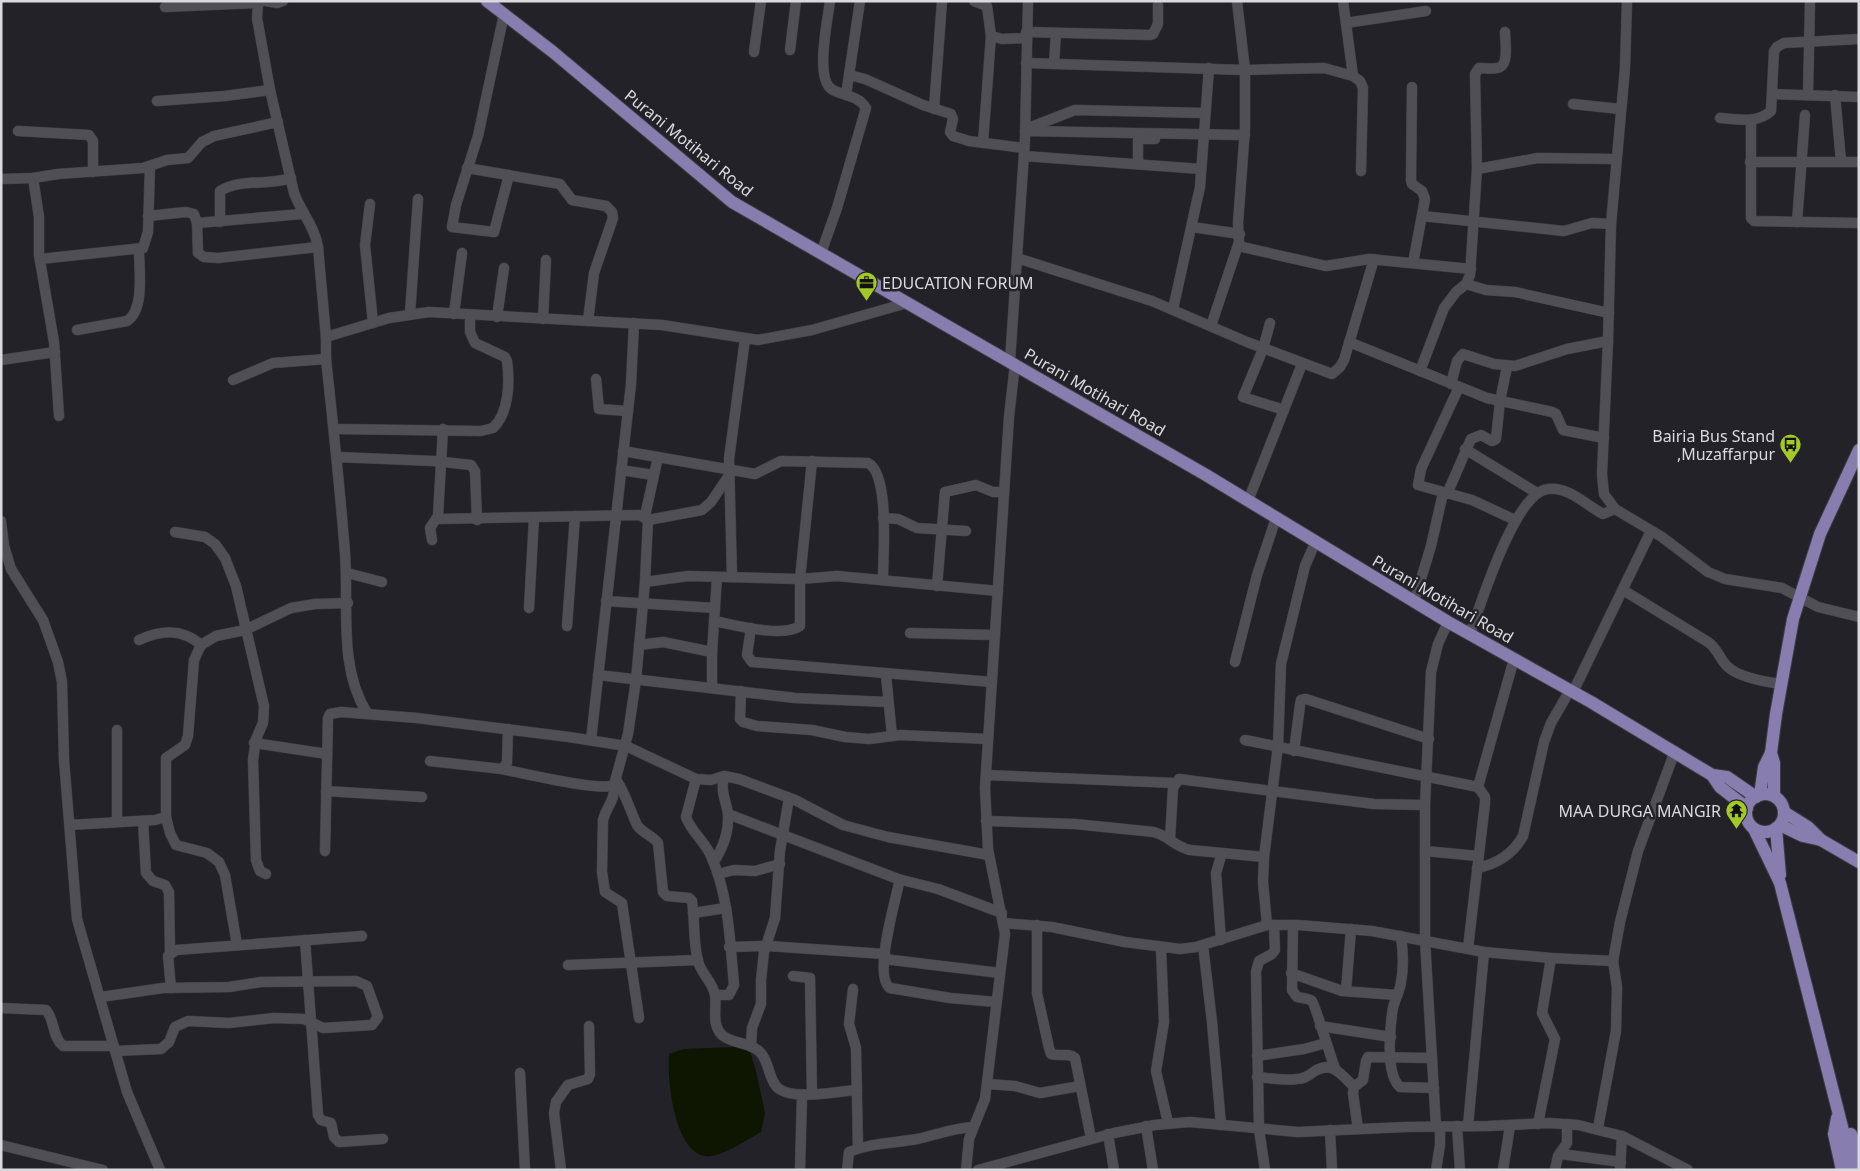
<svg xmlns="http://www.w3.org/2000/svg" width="1860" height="1171" font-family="'Noto Sans',sans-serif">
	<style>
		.water { fill: #0e1500 }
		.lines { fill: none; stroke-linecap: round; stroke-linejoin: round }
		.minor-casing { stroke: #3d3d42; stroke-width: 11 }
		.major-casing { stroke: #3d3d42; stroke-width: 14 }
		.minor { stroke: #504f56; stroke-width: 10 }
		.major { stroke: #877eaf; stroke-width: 12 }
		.labels { text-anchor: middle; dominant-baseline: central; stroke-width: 5; stroke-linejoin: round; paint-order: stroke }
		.street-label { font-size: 16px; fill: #dadade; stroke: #222228 }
		.poi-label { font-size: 16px; fill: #dadade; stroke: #222228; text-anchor: end }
	</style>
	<rect width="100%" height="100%" fill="#222228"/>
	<path class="water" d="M734 1047 750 1051 756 1071 765 1113 761 1132C748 1139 719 1159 705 1156 674 1151 667 1079 669 1054L684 1049Z"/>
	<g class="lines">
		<defs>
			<g id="minor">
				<path d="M262 1 258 3 257 18 270 90 294 193C301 212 315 227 318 247L326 337V359C333 424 340 488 345 553 349 606 338 667 367 713"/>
				<polyline points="266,1 277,3 283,1"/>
				<polyline points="974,1 987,6 991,36 1002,39 1026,38"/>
				<polyline points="1343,1 1353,76"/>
				<polyline points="1627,1 1625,68 1611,224 1608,341 1602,474 1604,494 1615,509 1662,537 1708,572 1725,579 1782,588 1818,607 1859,617"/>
				<polyline points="165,7 258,3"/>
				<polyline points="504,14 478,136 456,205 452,227 494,232 509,175"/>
				<polyline points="1346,23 1426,11"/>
				<polyline points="1026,32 1150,35 1153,34 1158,24 1158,5"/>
				<polyline points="790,50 796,1"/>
				<polyline points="754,52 761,1"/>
				<polyline points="1026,63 1245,70 1324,68 1353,76 1360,81 1363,88 1361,171"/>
				<polyline points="1054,64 1056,33"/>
				<polyline points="849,75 865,79 923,105 951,114 953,119 950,132 953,136 969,141 1024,148"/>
				<polyline points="1412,87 1411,180 1412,184 1422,191 1425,199 1413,263"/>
				<polyline points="1773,94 1859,97"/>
				<polyline points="846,95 860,1"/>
				<polyline points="1808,95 1810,1"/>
				<polyline points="1835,95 1841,161"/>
				<polyline points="157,101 225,96 270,90"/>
				<polyline points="1573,104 1620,109"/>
				<polyline points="934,109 942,1"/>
				<path d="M1720 118C1737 119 1757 124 1771 111L1774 51 1777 47 1784 43 1859 39"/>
				<polyline points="1751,120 1751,218 1754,221 1859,223"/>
				<polyline points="1026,129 1075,110 1205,113"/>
				<polyline points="18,131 89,135 93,141 93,172"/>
				<polyline points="1025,131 1245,135"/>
				<polyline points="983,143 991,36"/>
				<polyline points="1024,156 1201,169"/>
				<polyline points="1750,162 1859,162"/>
				<polyline points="1138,164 1138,139 1155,139"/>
				<polyline points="467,168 560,184 572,200 606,206 612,212 613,218 594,273 588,321"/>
				<polyline points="1477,169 1538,158 1615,159"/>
				<polyline points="33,178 39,217 39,255 54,342 59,416"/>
				<polyline points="1,179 33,178 58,174 143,168 167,160 188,158 202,142 214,136 278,122"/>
				<polyline points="370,204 365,245 373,323"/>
				<polyline points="148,216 186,212 194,214 197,223 198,253 204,257 218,258 318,247"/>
				<polyline points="1422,216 1564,231 1592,223 1611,224"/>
				<path d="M220 222V191C241 178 269 186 291 178"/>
				<polyline points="1797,222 1805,115"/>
				<polyline points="197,223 302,214"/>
				<polyline points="1192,227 1240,234"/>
				<polyline points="1238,246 1326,266 1369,259 1471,269"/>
				<path d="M821 253 837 208 866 108C859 96 845 96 833 90 814 81 828 19 830 1"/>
				<polyline points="1017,258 1152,301 1247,342 1332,374 1340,367 1344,360 1374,259"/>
				<polyline points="40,259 143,248 148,232 150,166"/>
				<polyline points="1466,284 1486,290 1515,292 1609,313"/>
				<polyline points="1173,309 1200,187 1209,68"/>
				<polyline points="410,314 418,199"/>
				<polyline points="454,314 462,253"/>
				<polyline points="497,317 504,268"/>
				<polyline points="543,319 546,260"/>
				<polyline points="1270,323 1263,349 1243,397 1284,410"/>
				<polyline points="1211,326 1239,242 1238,223 1245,129 1245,70 1237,1"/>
				<path d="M77 330 127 321C145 310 139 269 139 250"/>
				<polyline points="326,337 389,318 429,312 662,325 758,340 812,330 907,303"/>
				<polyline points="1349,342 1487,398 1552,412 1556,414 1563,430 1604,438"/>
				<polyline points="1,360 55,352"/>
				<polyline points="1010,361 1025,139 1028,1"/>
				<path d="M1420 371 1444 308 1456 292 1466 284 1470 275 1477 169 1475 74 1479 68C1485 68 1495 70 1500 67 1509 63 1505 40 1505 32"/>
				<polyline points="596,379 599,409 628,411"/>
				<polyline points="233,380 273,363 326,359"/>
				<polyline points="1451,384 1457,361 1463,354 1494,364 1515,366 1567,349 1608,341"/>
				<polyline points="1459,387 1421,469 1418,485 1472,500 1515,520"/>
				<path d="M334 429 481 431 493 428C509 413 510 382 507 361L505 357 475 343 470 332V315"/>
				<polyline points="1465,449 1537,493"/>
				<path d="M623 451 755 474 781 461 868 463C890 474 883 555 883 579"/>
				<polyline points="337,457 434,461 471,465 475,471 477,520"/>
				<polyline points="621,470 653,475"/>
				<polyline points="1447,494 1471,439 1481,435 1492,441 1496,439 1500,401 1507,367"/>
				<polyline points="1248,501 1302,364"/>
				<polyline points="645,516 658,457"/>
				<polyline points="883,518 898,519 917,528 966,531"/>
				<path d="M437 519 640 515 648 520 645 582 636 680 628 734 614 785C600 792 522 773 502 769"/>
				<polyline points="648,520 702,510 711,502 730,474"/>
				<polyline points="1,521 4,546 11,569 43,620 58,662 62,682 64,760 77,919 127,1092 160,1170"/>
				<polyline points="175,532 205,537 215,544 225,558 236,586 264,706 263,723 256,739 253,760 256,860 260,871 266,874"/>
				<polyline points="432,540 430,528 438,516 443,429"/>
				<polyline points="347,573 382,582"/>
				<polyline points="732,577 729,459 745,339"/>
				<polyline points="645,582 688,576 800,579 837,576 998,591"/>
				<polyline points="937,586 945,492 976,485 993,492 1004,492"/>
				<path d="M1623 590 1708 642C1719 650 1719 659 1728 667 1739 677 1766 682 1781 684"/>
				<polyline points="606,601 715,608"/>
				<polyline points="1414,602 1431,546 1443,493"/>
				<polyline points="529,608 534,518"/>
				<path d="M714 621C735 625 782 638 800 626V579L812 461"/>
				<polyline points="567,626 575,516"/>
				<polyline points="751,628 747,655 752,662 992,682"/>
				<polyline points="910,633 995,635"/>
				<path d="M1470 634C1481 604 1515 492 1548 489 1568 486 1586 505 1603 514L1615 509"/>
				<path d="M139 640C161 630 182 628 201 645"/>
				<polyline points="639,645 663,642 712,652 712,688"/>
				<polyline points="712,652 717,577"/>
				<polyline points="1235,662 1257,575 1276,518"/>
				<polyline points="598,675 795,698 888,702"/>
				<polyline points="886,675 892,736"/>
				<polyline points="741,691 740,719 743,722 757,726 812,730 845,737 869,739 900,735 988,739"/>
				<polyline points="1573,692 1651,531"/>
				<polyline points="591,740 631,384 634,323"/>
				<polyline points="1245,740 1478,787 1485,797 1485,803 1468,948"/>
				<polyline points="254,743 327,754"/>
				<polyline points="1294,751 1300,705 1301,700 1306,699 1429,739"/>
				<polyline points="430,761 502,769 507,763 508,729"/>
				<polyline points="986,775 1174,783"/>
				<path d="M696 779 686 817C691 832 705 841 711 856 729 896 730 942 734 985L729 995H715"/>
				<path d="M617 781C626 795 630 810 637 825 642 833 652 835 658 843L663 892 667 896 689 898 692 901C695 920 693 942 698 961 701 974 713 982 715 995 717 1008 711 1024 722 1035 732 1044 750 1042 760 1052 769 1061 768 1076 776 1086 789 1102 838 1091 857 1090"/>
				<path d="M614 785C615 802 607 805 603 820L602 872 605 892 622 903 639 1018"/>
				<polyline points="1478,787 1514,659"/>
				<polyline points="326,791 422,797"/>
				<path d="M728 814 898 879 899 883C895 903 873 976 890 988L950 998 996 1002"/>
				<polyline points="166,817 170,833 176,845 207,853 219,862 225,875 237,945"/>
				<polyline points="143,821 146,873 153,881 165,885 169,892 170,952"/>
				<path d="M986 821 1075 824 1154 832C1169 836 1175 847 1190 850L1264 857"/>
				<polyline points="117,822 117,730"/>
				<polyline points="70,825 155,820 166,817 166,758 185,745 188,736 194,660 201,645 216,636 245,630 291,608 315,604 348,603"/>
				<polyline points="1170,839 1173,788 1179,779 1374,804 1425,805"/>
				<polyline points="325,851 328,718 330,714 341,712 417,718 569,737 626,746 696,779 711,780 724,776 739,779 795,800 843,825 888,837 989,855"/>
				<polyline points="1425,851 1478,856"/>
				<path d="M714 862C723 847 729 833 728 814 726 800 720 791 724 776"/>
				<path d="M1477 868C1498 864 1513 854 1523 836L1544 742 1551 723 1570 690"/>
				<polyline points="718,874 734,870 755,871 780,864"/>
				<polyline points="898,879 938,889 1002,913"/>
				<polyline points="693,913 726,908"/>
				<polyline points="1004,923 1052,927 1125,942 1180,949 1196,947 1267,925 1298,925 1372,931 1484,952 1551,958 1613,961"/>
				<path d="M1037 925V993L1049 1048 1051 1054C1060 1057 1069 1052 1075 1058L1091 1138"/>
				<polyline points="1267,925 1263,882 1264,857 1278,746 1281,664 1305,566 1315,543"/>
				<path d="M1293 925 1292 990 1297 997C1301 998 1308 998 1312 1001 1315 1004 1331 1059 1335 1068"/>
				<path d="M1401 936C1403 951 1404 967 1401 982 1400 991 1395 999 1393 1008 1390 1026 1385 1074 1400 1087L1434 1088"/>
				<polyline points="305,940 318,1115 321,1120 331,1123 334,1137 339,1142 383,1139"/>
				<polyline points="1221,940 1216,873 1222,853"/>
				<polyline points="1203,945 1212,1022 1221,1125"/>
				<polyline points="729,947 768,946 885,954"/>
				<polyline points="1161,948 1164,1022 1156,1071 1168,1123"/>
				<polyline points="884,959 1000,973"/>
				<polyline points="568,965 698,960"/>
				<polyline points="1291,973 1342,991 1397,995"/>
				<polyline points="793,976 810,978 812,1094"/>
				<polyline points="171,988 168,956 176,950 362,936"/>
				<polyline points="853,989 849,1024 856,1048 858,1148"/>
				<polyline points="1346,991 1351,929"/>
				<polyline points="101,997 163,988 229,987 261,982 356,981 367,986 378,1017 372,1025 323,1028 304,1019 274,1018 229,1023 188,1021 175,1027 169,1042 161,1049 115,1051"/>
				<path d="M1 1008 46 1010C55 1020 52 1037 63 1046H114"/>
				<polyline points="1320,1026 1391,1037"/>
				<polyline points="751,1046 752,1028 761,1004 761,980 764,952 775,918 780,851 789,798"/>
				<polyline points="1257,1056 1304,1049 1326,1043"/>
				<polyline points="520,1073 525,1170"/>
				<path d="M1257 1077C1270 1078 1284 1081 1297 1079 1305 1079 1309 1075 1315 1071 1332 1060 1343 1076 1354 1087"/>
				<polyline points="988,1084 1015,1086 1040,1093 1080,1086"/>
				<polyline points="1538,1124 1555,1039 1542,1013 1551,958"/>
				<polyline points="1146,1126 1153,1170"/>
				<polyline points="1457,1126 1460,1170"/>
				<polyline points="1468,1126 1484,952"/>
				<polyline points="1436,1127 1425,940 1425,805 1431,672 1438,644 1448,622"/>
				<polyline points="1598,1128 1616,1031 1617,987 1613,961 1620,922 1638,851 1675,751"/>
				<polyline points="1358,1129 1353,1093 1354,1087 1363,1080 1366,1061 1368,1057 1432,1058"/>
				<polyline points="1330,1130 1332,1170"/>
				<polyline points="1108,1134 1114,1170"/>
				<polyline points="1,1145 103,1170"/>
				<polyline points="1561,1154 1621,1162"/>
				<polyline points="561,1170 554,1113 556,1102 568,1085 588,1079 590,1074 589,1026"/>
				<polyline points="800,1170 802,1096"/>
				<path d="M847 1170 849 1152C870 1143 894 1143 917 1139 936 1135 953 1128 973 1127"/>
				<polyline points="966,1170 969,1139 985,1099 1005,934 988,849 985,788 1009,417 1015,364"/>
				<polyline points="978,1170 1114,1133 1155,1125 1190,1122 1298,1132 1405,1127 1488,1126 1549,1123 1578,1125 1622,1136 1688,1170"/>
				<polyline points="1265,1170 1259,1129 1256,972 1259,961 1272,954 1275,950 1274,925"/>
				<polyline points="1436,1170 1440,1145 1440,1127"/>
				<polyline points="1503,1170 1510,1126"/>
				<polyline points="1555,1170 1558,1156 1567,1143 1567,1124"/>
				<polyline points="1620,1170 1622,1136"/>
			</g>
			<g id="major">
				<polyline points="487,1 553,52 732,202 1206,475 1448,622 1591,702 1712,775 1727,777 1756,797"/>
				<polyline points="1712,775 1720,787 1747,808"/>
				<circle cx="1765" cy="813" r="19"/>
				<polyline points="1760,795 1764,767 1771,753"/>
				<polyline points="1774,796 1774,763 1771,753 1776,714 1793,619 1820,534 1859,450"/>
				<polyline points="1784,812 1808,827 1821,840 1859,862"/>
				<polyline points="1780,825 1803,836 1821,840"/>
				<polyline points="1776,828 1780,875"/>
				<polyline points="1754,829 1780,883 1853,1170"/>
				<polyline points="1837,1118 1834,1134 1842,1170"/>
				<polyline points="1851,1134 1859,1158"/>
			</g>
		</defs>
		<use href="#minor" class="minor-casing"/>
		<use href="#major" class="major-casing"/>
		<use href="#minor" class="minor"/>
		<use href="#major" class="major"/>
	</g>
	<defs>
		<symbol id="office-pin" viewBox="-11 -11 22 30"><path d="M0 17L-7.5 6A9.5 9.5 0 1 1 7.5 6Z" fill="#a3c926" stroke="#222228"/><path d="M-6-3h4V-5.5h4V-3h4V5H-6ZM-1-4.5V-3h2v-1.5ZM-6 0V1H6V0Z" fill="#111"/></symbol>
		<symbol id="bus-pin" viewBox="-11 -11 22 30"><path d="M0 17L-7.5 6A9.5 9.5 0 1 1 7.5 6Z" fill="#a3c926" stroke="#222228"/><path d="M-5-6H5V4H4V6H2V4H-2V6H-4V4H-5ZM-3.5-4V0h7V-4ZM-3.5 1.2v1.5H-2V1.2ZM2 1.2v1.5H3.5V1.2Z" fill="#111"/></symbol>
		<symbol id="temple-pin" viewBox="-11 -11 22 30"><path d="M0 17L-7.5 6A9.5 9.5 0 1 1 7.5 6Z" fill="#a3c926" stroke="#222228"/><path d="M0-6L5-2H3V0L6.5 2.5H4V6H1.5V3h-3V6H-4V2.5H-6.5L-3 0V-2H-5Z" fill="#111"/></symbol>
	</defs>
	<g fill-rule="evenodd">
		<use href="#office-pin" x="854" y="270" width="25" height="34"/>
		<use href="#bus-pin" x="1778" y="432" width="25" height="34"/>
		<use href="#temple-pin" x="1724" y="798" width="25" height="34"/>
	</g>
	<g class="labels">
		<g class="street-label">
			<text transform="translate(689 143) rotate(39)">Purani Motihari Road</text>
			<text transform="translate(1095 392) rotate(30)">Purani Motihari Road</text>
			<text transform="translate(1443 599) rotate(30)">Purani Motihari Road</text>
		</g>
		<g class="poi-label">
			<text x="882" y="283" text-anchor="start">EDUCATION FORUM</text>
			<text x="1775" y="436">Bairia Bus Stand<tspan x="1775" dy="18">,Muzaffarpur</tspan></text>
			<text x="1721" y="811">MAA DURGA MANGIR</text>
		</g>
	</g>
	<rect width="1860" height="1171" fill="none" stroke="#dadade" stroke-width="5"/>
</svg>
